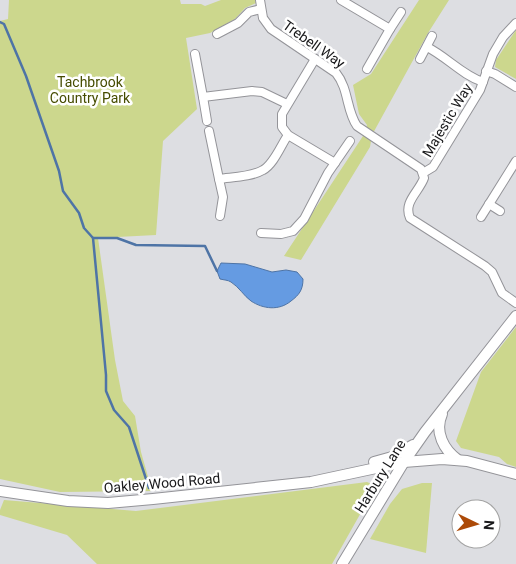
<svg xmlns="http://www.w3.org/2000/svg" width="516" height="564" font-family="Roboto,sans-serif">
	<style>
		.green { fill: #ccd78d }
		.water { fill: #659be2; stroke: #4e74a6 }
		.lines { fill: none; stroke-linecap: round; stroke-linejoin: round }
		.stream { stroke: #4e74a6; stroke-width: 2.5 }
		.street-casing { stroke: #949499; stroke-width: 10 }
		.secondary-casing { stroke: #949499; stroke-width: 12 }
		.street { stroke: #fff; stroke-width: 8 }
		.secondary { stroke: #fff; stroke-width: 10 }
		.labels { text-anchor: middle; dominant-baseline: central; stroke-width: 5; stroke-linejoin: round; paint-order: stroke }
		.street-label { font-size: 14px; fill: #18181a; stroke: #fff }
		.park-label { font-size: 14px; fill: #464c00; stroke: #fff }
	</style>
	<rect width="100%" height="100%" fill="#dddee2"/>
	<g class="green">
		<polygon points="9,0 180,0 181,4 201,4 205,6 221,0 255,0 256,3 245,8 235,19 210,33 186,38 197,109 163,141 156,235 98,238 115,360 123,401 135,416 141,452 152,491 60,492 0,479 0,21 8,19"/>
		<polygon points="419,0 449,0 428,33 372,135 370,147 301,260 284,256 363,136 367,125 359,114 353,85 371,74"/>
		<polygon points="516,30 516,79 495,67 496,60"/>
		<polygon points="516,327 516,467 507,464 499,457 461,448 456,441 481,372"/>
		<polygon points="367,482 376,486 332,564 97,564 67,535 0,515 0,510 4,500 136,511"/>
		<polygon points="422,483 432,483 426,553 370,539 390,504 402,489"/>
	</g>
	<path class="water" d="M221 263 245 264 272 272 286 270 297 272 303 279C303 290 299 295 291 301 279 311 263 309 251 301 244 296 239 287 231 282 228 280 224 280 220 279L217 271Z"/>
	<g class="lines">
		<g class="stream">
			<polyline points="0,22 4,24 26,76 59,171 63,191 79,213 84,228 93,238 106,375 106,391 114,410 129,427 149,488"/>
			<polyline points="93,238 117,238 136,245 205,246 217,271"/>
		</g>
		<defs>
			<g id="street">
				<path d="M260 0 263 18 271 29 336 73C349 89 346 110 357 126L421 169 424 178C419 192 403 202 410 218L485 266 492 272 502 293 516 303"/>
				<polyline points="341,0 390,29 401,12"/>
				<polyline points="217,34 238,23 249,12 261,9"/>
				<path d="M427 47C447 57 462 75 483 82"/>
				<polyline points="195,54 203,97 252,91 262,92 287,104"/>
				<polyline points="315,59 282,114 282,127 288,135 335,163"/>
				<polyline points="420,59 432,36"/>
				<polyline points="367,69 390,29"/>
				<polyline points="486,71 495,74 516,87"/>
				<polyline points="203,97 207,121"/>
				<path d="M209 131 219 179C233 177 251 177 263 170 274 164 281 145 288 135"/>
				<polyline points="423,173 433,167 480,90 493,54 503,37 516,23"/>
				<polyline points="219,179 223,197 220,216"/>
				<polyline points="489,204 500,211"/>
				<polyline points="481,217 516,161"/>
				<polyline points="261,233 281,234 293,231 304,219 328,173 350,141"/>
			</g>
			<g id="secondary">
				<path d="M442 414C434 432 444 450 458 460"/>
				<polyline points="374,462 392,457 413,445"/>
				<polyline points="0,491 68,501 108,503 153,499 311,482 404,462 442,459 467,461 516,474"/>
				<polyline points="342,564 404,462 425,432 516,316"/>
			</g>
		</defs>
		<use href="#street" class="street-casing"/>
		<use href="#secondary" class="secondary-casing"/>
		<use href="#street" class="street"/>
		<use href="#secondary" class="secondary"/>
	</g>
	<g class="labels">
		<g class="street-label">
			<text transform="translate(314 44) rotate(35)">Trebell Way</text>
			<text transform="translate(447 120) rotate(-59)">Majestic Way</text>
			<text transform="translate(380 476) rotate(-58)">Harbury Lane</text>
			<text transform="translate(162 483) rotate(-5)">Oakley Wood Road</text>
		</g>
		<g class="park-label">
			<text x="90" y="82">Tachbrook<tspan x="90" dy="16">Country Park</tspan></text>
		</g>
	</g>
	<g transform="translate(476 524) rotate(95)"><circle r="24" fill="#ffffff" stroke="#a3a3a3"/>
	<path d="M0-4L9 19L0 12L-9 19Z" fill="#ac4a08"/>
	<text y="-8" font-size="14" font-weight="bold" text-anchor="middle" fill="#18181a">N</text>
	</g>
</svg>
